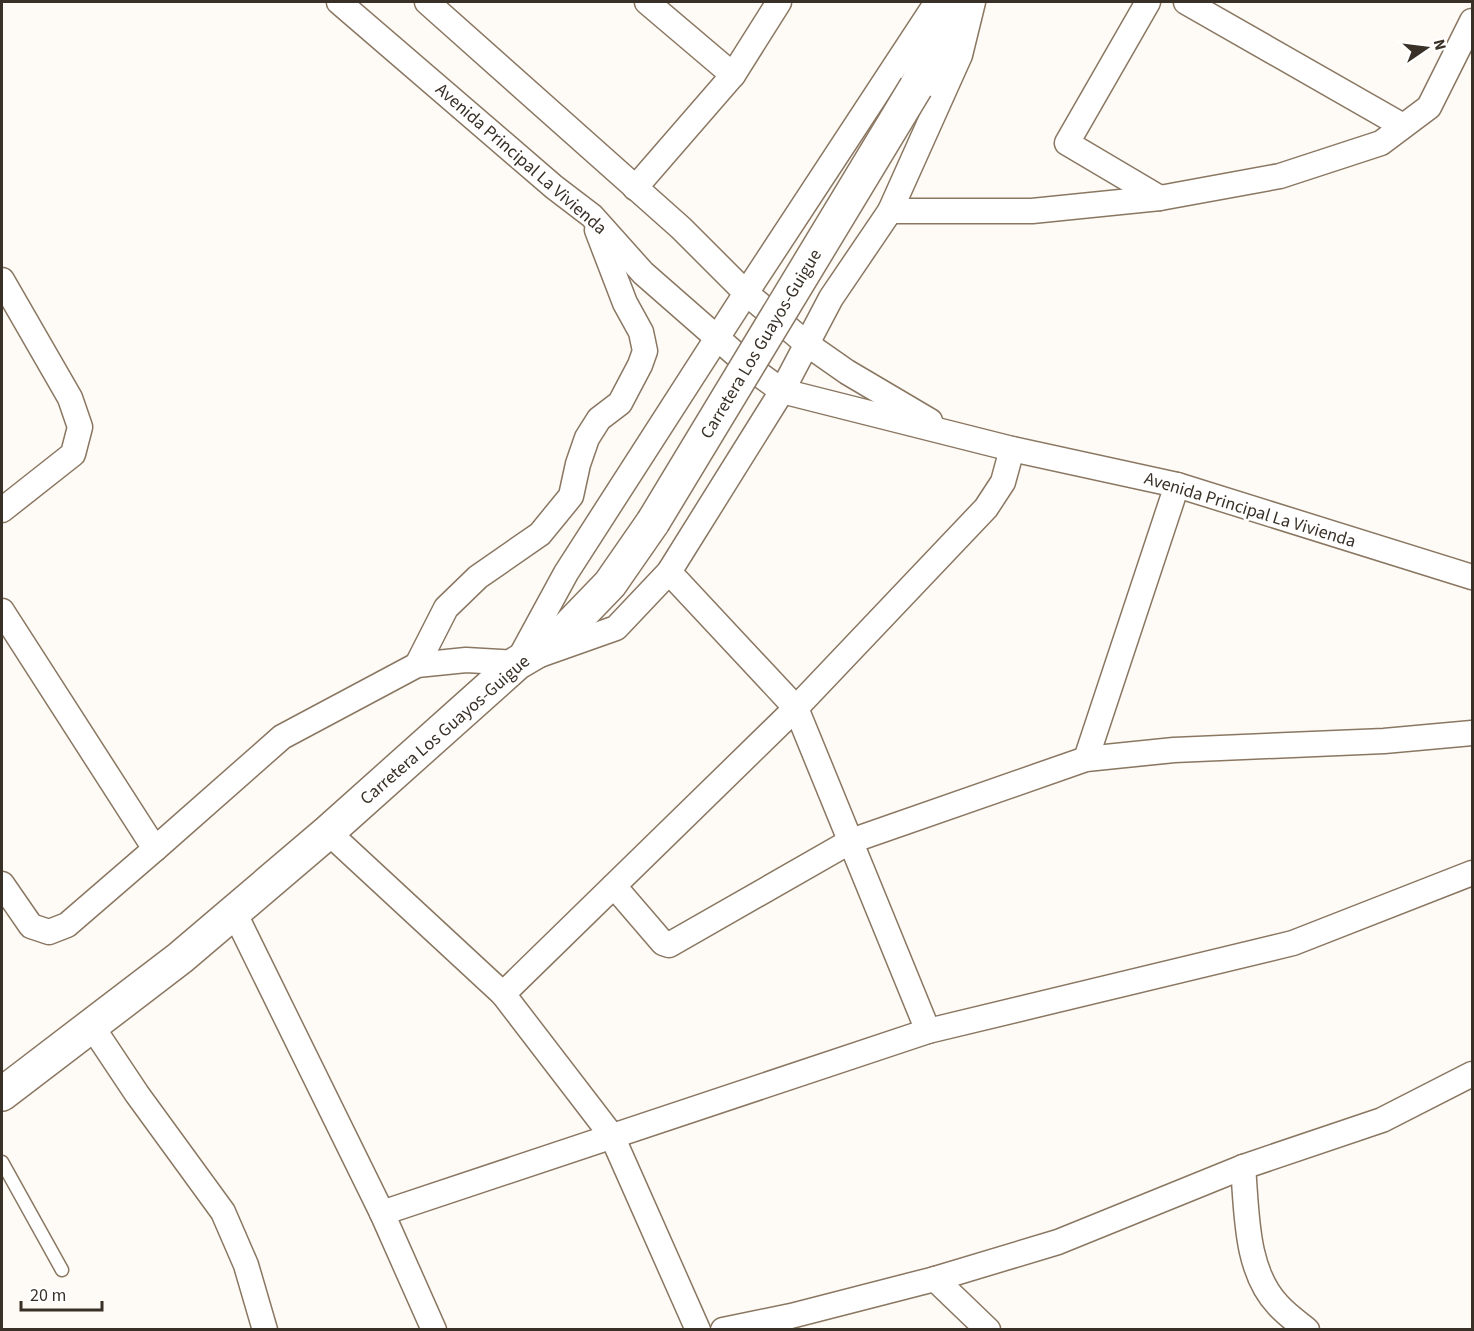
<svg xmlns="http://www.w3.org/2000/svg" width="1474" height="1331" font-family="'Source Sans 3',sans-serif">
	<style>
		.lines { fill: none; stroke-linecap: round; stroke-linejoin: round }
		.lane-casing { stroke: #8a7762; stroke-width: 15 }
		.street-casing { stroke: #8a7762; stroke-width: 27 }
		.secondary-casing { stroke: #8a7762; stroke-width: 36 }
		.lane { stroke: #fff; stroke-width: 12 }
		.street { stroke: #fff; stroke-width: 24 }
		.secondary { stroke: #fff; stroke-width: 33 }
		.secondary-bridge-casing { stroke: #8a7762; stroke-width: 36; stroke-linecap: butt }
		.secondary-bridge { stroke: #fff; stroke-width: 33 }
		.labels { text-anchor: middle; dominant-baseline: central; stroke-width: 5; stroke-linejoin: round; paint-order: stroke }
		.street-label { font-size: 18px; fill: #393128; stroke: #fff }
	</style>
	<rect width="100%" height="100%" fill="#fefaf5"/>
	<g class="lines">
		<defs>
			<polyline id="lane" points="2,1162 62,1270"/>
			<g id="street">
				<polyline points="339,2 554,187 592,216 643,273 756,372 782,391 1012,449 1177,485 1472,577"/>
				<polyline points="427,2 681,228 746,293 807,344 847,372 930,421"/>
				<polyline points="647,2 733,75"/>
				<polyline points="1148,2 1067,143 1160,198"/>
				<polyline points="1186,2 1403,126"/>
				<polyline points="635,188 733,75 779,2"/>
				<polyline points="890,211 1032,211 1160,198 1280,176 1381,143 1429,107 1472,21"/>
				<polyline points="2,280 70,398 80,427 73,454 2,510"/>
				<polyline points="669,572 796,708 928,1031"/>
				<polyline points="2,611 155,849 282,737 417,665 466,660 517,663 616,628 669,572 782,391 831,298 890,211 960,55 973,2"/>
				<polyline points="517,663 566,573 746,293 937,2"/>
				<polyline points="417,665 446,608 478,577 540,534 571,496 578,464 587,438 599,419 620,403 640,365 645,351 641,332 625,303 597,230"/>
				<polyline points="1086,759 1177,485"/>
				<polyline points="328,832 503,994 612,1136 698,1330"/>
				<polyline points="2,884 31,926 49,932 67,925 155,849"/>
				<polyline points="614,886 663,943 669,945 851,841 1086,759 1174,750 1384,741 1472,733"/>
				<polyline points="235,914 382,1213 434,1330"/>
				<polyline points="503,994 796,708 986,508 1003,482 1012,449"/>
				<polyline points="91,1025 137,1094 223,1212 246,1265 265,1330"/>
				<path d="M1243 1167C1247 1212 1245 1270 1278 1305 1286 1314 1297 1322 1307 1330"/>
				<polyline points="382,1213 928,1031 1293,943 1472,873"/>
				<polyline points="935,1279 988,1330"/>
				<polyline points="723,1330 791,1316 935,1279 1058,1242 1243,1167 1382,1120 1472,1074"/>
			</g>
			<g id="secondary">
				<polyline points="916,87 956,2"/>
				<polyline points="2,1094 180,958 328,832 517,663 556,640 610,584 653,522"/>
			</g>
		</defs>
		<use href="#lane" class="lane-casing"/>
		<use href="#street" class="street-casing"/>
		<use href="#secondary" class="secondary-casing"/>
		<use href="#lane" class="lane"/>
		<use href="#street" class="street"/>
		<use href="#secondary" class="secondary"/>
		<defs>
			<polyline id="secondary-bridge" points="653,522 916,87"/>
		</defs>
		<use href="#secondary-bridge" class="secondary-bridge-casing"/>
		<use href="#secondary-bridge" class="secondary-bridge"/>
	</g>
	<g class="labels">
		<g class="street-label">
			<text transform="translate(521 159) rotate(41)">Avenida Principal La Vivienda</text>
			<text transform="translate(761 344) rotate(-59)">Carretera Los Guayos-Guigue</text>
			<text transform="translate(1250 510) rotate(17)">Avenida Principal La Vivienda</text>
			<text transform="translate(445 730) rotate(-41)">Carretera Los Guayos-Guigue</text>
		</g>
	</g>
	<rect width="1474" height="1331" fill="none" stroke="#393128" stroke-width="6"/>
	<g transform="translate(1426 48) rotate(76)" stroke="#ffffff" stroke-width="4.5" paint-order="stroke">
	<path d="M0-4.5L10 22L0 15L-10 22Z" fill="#393128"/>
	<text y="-9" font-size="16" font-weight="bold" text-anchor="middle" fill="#393128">N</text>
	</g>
	<path d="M21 1301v9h81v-9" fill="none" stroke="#393128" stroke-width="3"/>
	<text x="30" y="1301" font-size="18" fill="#393128" stroke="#ffffff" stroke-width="4.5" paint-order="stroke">20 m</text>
</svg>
